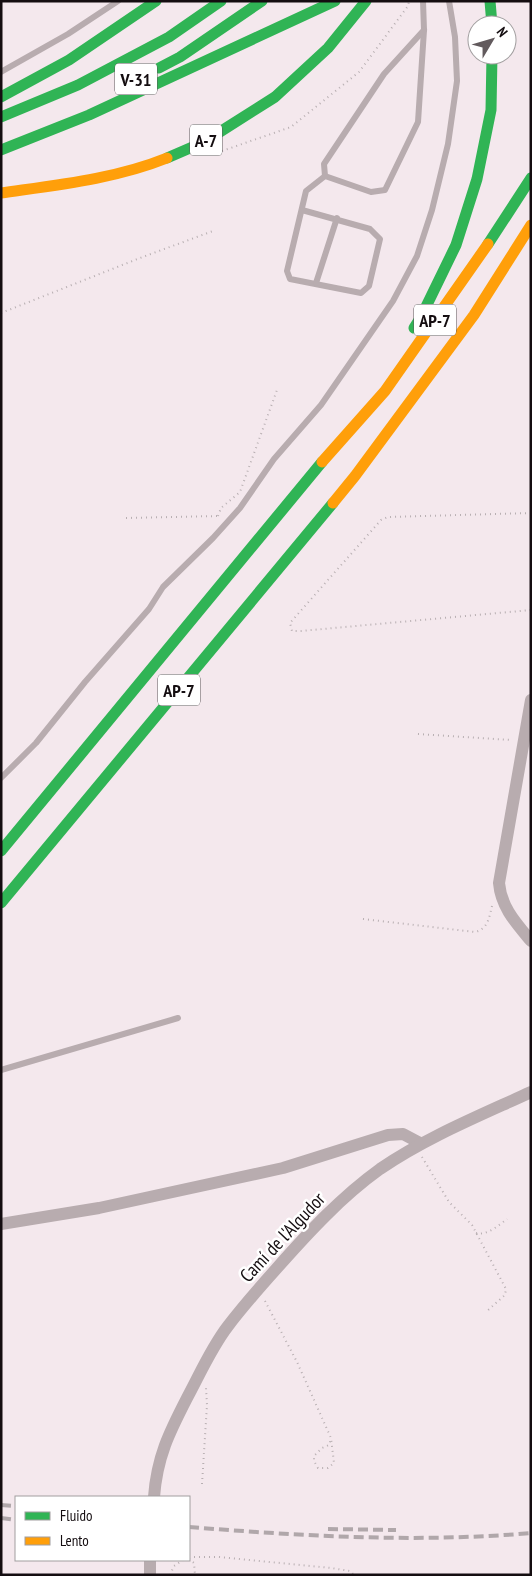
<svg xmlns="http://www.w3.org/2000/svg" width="532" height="1576" font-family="'PT Sans Narrow',sans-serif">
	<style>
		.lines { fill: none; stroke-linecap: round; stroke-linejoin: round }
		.path { stroke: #b8afb2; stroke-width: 2; stroke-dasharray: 1 4; stroke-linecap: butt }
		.lane { stroke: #b8acaf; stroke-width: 6 }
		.street { stroke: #b8acaf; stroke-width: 12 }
		.fast { stroke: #30b455; stroke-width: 11 }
		.slow { stroke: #ff9f0a; stroke-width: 11 }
		.rail { stroke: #b0a7aa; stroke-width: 4; stroke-dasharray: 10 5; stroke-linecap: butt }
		.labels { text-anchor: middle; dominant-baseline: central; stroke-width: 5; stroke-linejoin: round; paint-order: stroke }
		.shield { fill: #fff; stroke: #5a5658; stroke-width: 1 }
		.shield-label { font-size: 18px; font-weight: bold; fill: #140d10 }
		.street-label { font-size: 19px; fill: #140d10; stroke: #fff }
	</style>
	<rect width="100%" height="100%" fill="#f4e8ed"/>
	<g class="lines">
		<g class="path">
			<polyline points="222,151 291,127 359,72 408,6 409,1"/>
			<polyline points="1,313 140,258 213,231"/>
			<polyline points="531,513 388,517 381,520 290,623 292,631 301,631 531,610"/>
			<polyline points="218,516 221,508 240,492 277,390"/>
			<polyline points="126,518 218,516"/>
			<polyline points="418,734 511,740"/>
			<path d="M363 919 475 932C488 929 489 918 492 906"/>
			<polyline points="422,1157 449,1202 472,1225 506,1289 505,1295 487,1311"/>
			<path d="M476 1233C487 1236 499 1225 507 1219"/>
			<polyline points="265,1301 297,1362 331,1438 334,1463 328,1468 318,1468 314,1461 314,1456 322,1448 329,1445 331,1439"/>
			<polyline points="202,1484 207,1405 206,1388"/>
			<polyline points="189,1557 219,1557 331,1568 350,1571 354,1575"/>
			<polyline points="189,1559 194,1563 195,1575"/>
			<polyline points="170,1575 174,1566 183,1560"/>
		</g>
		<g class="lane">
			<polyline points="1,72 68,34 118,1"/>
			<polyline points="325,176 371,192 385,190 418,122 424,30 423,1"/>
			<polyline points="325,176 324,164 384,74 424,30"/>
			<polyline points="302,210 370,229 380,239 369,286 361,293 290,279 287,271 306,191 325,176"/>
			<polyline points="316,283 337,218"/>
			<polyline points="1,778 36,743 85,682 149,609 163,587 213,538 240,508 274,459 321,405 393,301 417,256 432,210 448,144 457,81 455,37 449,1"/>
			<polyline points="1,1070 178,1018"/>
		</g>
		<g class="street">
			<path d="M531 700 499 883C501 907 516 923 531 941"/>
			<polyline points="1,1224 99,1208 283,1168 388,1135 403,1134 420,1143"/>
			<path d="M154 1497C157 1457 169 1433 187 1398 200 1374 211 1348 228 1326 243 1306 260 1287 277 1268 308 1233 341 1197 380 1169 427 1137 479 1116 531 1092"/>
			<polyline points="150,1560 150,1575"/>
		</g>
		<g class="fast">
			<polyline points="490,1 492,25"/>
			<polyline points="159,68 180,57 262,1"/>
			<polyline points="1,97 69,60 156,1"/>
			<polyline points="1,117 78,85 169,37 221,1"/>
			<polyline points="1,150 89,115 335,1"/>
			<polyline points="167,158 204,142 275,97 328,48 366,1"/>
			<polyline points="488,244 531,178"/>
			<polyline points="414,328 421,317 456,245 477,179 491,110 492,55"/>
			<polyline points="1,851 322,462"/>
			<polyline points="1,903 333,503"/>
		</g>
		<g class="slow">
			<path d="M1 193C57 185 115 179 167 158"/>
			<polyline points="322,462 385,391 488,244"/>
			<polyline points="333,503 355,476 474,315 531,225"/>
		</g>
		<g class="rail">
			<polyline points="1,1505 16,1506"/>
			<polyline points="1,1518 16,1520"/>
			<path d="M189 1527C303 1536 417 1543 531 1533"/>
			<polyline points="328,1529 396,1530"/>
		</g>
	</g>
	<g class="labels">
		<g class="shield">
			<rect x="115" y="63.5" width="42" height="31" rx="4"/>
			<rect x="190" y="124.5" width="32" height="31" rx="4"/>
			<rect x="414" y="304.5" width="42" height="31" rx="4"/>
			<rect x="158" y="674.5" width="42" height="31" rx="4"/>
		</g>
		<g class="shield-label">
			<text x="136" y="79">V-31</text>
			<text x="206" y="140">A-7</text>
			<text x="435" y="320">AP-7</text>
			<text x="179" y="690">AP-7</text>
		</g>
		<g class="street-label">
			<text transform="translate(282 1237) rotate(-47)">Camí de l'Algudor</text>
		</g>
	</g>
	<rect width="532" height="1576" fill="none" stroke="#140d10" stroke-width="5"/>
	<rect x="15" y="1496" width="175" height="65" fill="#ffffff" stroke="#a19e9f"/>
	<rect x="25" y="1512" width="25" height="8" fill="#30b455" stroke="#a19e9f"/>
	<text x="60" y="1521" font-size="15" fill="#140d10">Fluido</text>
	<rect x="25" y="1537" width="25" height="8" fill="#ff9f0a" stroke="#a19e9f"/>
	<text x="60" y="1546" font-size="15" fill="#140d10">Lento</text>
	<g transform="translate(492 40) rotate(52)"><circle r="24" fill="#ffffff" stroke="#a19e9f"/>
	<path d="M0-4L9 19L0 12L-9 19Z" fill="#625a5d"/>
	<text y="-8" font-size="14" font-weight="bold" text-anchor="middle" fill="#140d10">N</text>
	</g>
</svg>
